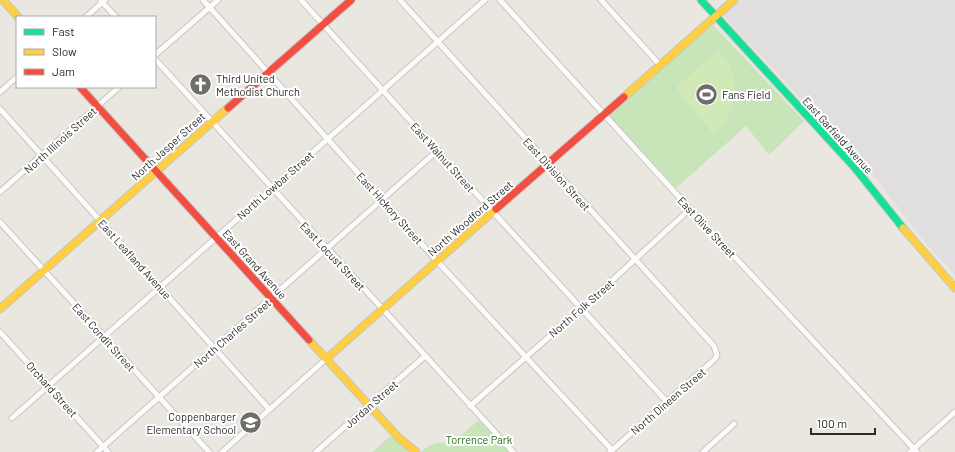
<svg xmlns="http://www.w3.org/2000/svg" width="955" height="452" font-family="Barlow,sans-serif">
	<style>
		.industrial { fill: #e0dedf }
		.green { fill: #c7e5b9 }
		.pitch { fill: #d1e9b6 }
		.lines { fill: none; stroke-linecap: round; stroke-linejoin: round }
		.street-casing { stroke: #c7c6c5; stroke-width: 7 }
		.fast-casing { stroke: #c7c6c5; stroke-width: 9 }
		.slow-casing { stroke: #c7c6c5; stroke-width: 9 }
		.jam-casing { stroke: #c7c6c5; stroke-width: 9 }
		.street { stroke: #fcfbfa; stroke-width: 5 }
		.fast { stroke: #16e098; stroke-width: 7 }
		.slow { stroke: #ffcf43; stroke-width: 7 }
		.jam { stroke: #f24e42; stroke-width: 7 }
		.labels { text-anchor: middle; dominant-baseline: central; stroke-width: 4; stroke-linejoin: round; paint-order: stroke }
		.poi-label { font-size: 11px; fill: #2b2b2b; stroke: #fff; text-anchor: start }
		.street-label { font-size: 11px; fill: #2b2b2b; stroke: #fff }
		.park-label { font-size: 11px; fill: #216919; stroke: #fff }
	</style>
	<rect width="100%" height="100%" fill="#eae7e0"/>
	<polygon class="industrial" points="740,0 955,0 955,275 924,241 878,181 723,15"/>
	<g class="green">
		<polygon points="713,25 804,121 769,155 746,126 676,188 607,115"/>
		<path d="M479 420 509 452H421C438 437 443 447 457 439Z"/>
		<polygon points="390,436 409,452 373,452"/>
	</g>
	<path class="pitch" d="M718 50C743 76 740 111 713 134L677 91V86Z"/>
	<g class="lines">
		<defs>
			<g id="street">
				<polyline points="203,0 437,261 612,450"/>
				<polyline points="301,0 493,212 667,402"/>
				<polyline points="400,0 714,346 717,355 715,359 610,452"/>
				<polyline points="500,0 690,209 917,452"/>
				<polyline points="601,0 660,65"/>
				<polyline points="101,1 116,17"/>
				<polyline points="86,17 105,0"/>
				<polyline points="155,55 218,0"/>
				<polyline points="155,59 513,452"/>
				<polyline points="0,92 17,77"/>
				<polyline points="0,109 269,409"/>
				<polyline points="0,192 119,87"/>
				<polyline points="0,222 209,452"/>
				<polyline points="0,332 108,452"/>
				<polyline points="470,406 581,309 690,209"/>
				<polyline points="12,418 485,0"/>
				<polyline points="97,452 438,150"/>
				<polyline points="222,452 326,359"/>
				<polyline points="316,452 425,356"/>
				<polyline points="703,452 734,424"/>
				<polyline points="910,452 955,412"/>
			</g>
			<polyline id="fast" points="701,0 855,168 903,228"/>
			<g id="slow">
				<polyline points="3,0 18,17"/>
				<polyline points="624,97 734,0"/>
				<polyline points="903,228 955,288"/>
				<polyline points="0,309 228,108"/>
				<polyline points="309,340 399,438 416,452"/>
				<polyline points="326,359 496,209"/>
			</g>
			<g id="jam">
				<polyline points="80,87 309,340"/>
				<polyline points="228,108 351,0"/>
				<polyline points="496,209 624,97"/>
			</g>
		</defs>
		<use href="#street" class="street-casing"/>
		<use href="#fast" class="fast-casing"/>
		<use href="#slow" class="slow-casing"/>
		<use href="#jam" class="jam-casing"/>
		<use href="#street" class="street"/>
		<use href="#fast" class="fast"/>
		<use href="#slow" class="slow"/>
		<use href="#jam" class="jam"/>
	</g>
	<defs>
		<symbol id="church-disc" viewBox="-11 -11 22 22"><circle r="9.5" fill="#6e6d6a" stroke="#fff"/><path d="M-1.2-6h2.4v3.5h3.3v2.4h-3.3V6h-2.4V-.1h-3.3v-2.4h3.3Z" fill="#fff"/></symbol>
		<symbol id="stadium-disc" viewBox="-11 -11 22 22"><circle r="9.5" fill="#6e6d6a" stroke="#fff"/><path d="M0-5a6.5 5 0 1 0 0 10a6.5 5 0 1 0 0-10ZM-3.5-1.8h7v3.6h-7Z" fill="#fff"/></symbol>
		<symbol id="school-disc" viewBox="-11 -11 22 22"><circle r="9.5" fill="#6e6d6a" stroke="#fff"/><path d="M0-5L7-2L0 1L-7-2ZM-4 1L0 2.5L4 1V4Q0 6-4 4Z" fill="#fff"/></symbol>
	</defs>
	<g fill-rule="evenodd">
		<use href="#church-disc" x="188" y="72" width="25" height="25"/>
		<use href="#stadium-disc" x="694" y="82" width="25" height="25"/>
		<use href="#school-disc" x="238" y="410" width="25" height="25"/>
	</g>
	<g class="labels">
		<g class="poi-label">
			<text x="216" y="78">Third United<tspan x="216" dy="13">Methodist Church</tspan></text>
			<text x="722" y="94">Fans Field</text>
			<text x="236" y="416" text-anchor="end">Coppenbarger<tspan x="236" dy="13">Elementary School</tspan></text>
		</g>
		<g class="street-label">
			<text transform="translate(838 135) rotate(48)">East Garfield Avenue</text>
			<text transform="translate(60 140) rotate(-42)">North Illinois Street</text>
			<text transform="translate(168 146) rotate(-42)">North Jasper Street</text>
			<text transform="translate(443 157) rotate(48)">East Walnut Street</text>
			<text transform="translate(557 174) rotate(48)">East Division Street</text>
			<text transform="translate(275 185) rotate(-41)">North Lowbar Street</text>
			<text transform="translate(390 208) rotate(48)">East Hickory Street</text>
			<text transform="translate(470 218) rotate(-41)">North Woodford Street</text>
			<text transform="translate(707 227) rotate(47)">East Olive Street</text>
			<text transform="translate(333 256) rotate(47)">East Locust Street</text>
			<text transform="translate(135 259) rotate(48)">East Leafland Avenue</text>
			<text transform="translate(255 264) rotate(48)">East Grand Avenue</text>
			<text transform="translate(581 308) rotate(-41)">North Folk Street</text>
			<text transform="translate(232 333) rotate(-41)">North Charles Street</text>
			<text transform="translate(104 337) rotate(48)">East Condit Street</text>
			<text transform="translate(52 389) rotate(48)">Orchard Street</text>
			<text transform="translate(668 401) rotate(-41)">North Dineen Street</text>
			<text transform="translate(371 404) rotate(-41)">Jordan Street</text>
		</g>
		<g class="park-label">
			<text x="479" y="439">Torrence Park</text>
		</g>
	</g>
	<rect x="16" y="16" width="140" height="72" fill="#ffffff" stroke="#aaaaaa"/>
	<rect x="24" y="29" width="20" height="6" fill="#16e098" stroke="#aaaaaa"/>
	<text x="52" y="36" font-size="12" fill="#2b2b2b">Fast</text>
	<rect x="24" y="49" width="20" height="6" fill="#ffcf43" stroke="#aaaaaa"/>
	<text x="52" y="56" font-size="12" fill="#2b2b2b">Slow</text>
	<rect x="24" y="69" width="20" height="6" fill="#f24e42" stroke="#aaaaaa"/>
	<text x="52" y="76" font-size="12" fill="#2b2b2b">Jam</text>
	<path d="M811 428v6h64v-6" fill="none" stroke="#2b2b2b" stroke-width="2"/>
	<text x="817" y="428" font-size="12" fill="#2b2b2b" stroke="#ffffff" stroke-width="3" paint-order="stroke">100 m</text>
</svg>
